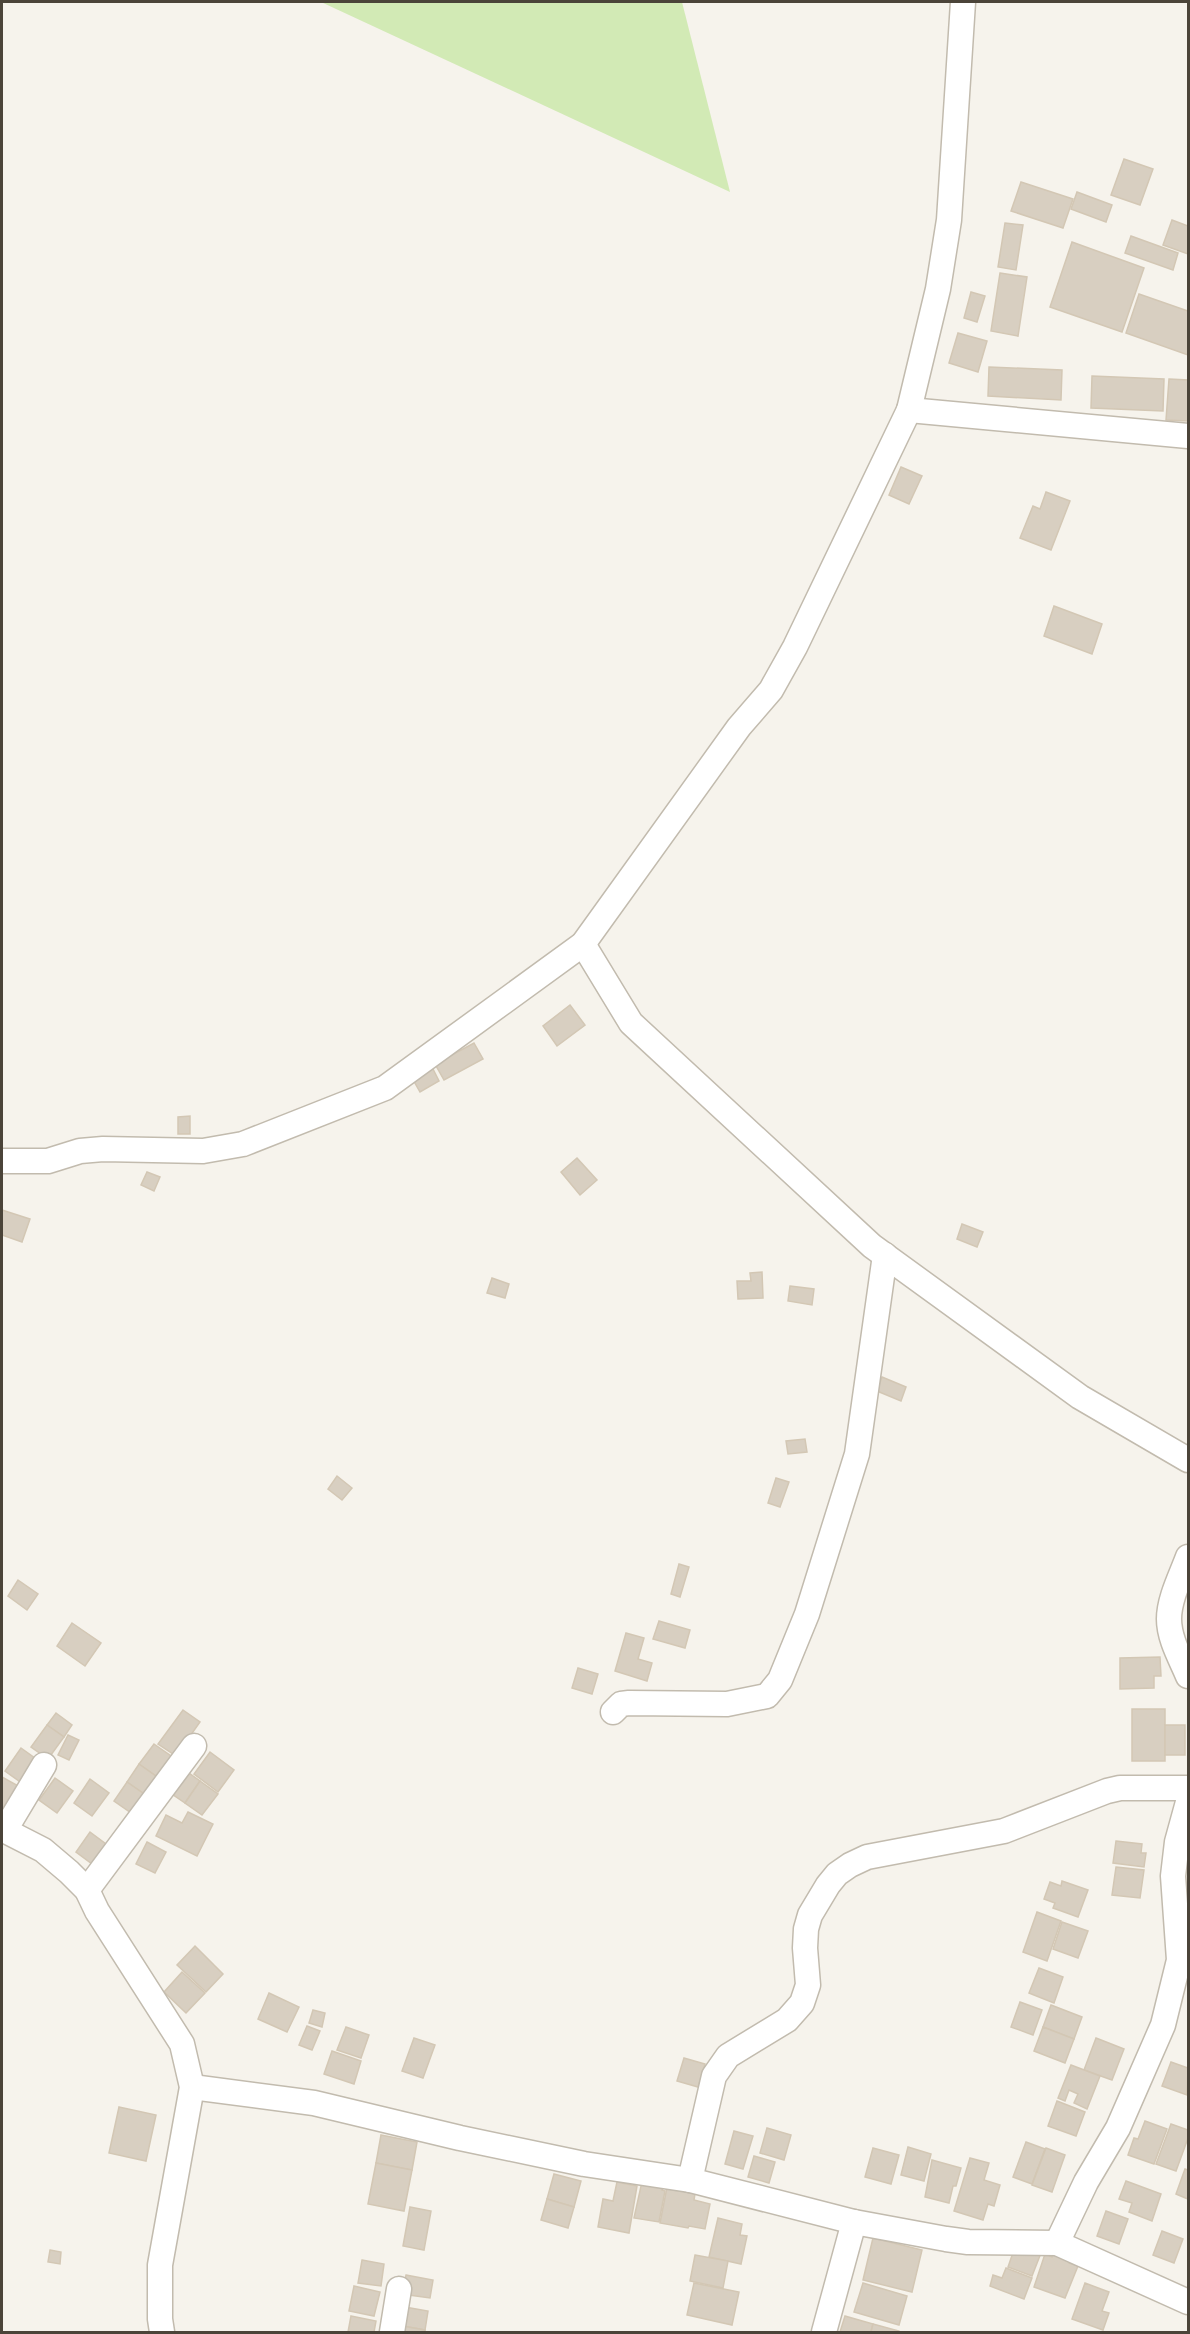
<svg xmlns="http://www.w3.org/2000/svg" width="1190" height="2334" font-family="Roboto,sans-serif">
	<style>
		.green { fill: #d2eab5 }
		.building { fill: #d8cfc1; stroke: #d3c7b4; stroke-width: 1.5 }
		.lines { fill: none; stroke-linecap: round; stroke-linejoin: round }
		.street-casing { stroke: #c2bbae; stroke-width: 27 }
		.street { stroke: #fff; stroke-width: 24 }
	</style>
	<rect width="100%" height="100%" fill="#f6f3ec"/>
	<polygon class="green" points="321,2 682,2 730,192"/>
	<g class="building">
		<polygon points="1124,159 1153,169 1140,205 1111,195"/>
		<polygon points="1021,182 1073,199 1063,228 1011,211"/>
		<polygon points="1077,192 1112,205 1106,222 1071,209"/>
		<polygon points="1172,220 1188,226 1188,254 1163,245"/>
		<polygon points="1005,223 1023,225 1016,270 998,267"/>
		<polygon points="1131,236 1178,253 1173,270 1125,253"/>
		<polygon points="1072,242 1144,268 1122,332 1050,307"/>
		<polygon points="1000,273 1027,277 1018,336 991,331"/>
		<polygon points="971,292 985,296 977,322 964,318"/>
		<polygon points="1139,294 1188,311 1188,355 1126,333"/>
		<polygon points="958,333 987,341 978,372 949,363"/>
		<polygon points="989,367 1062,370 1061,400 988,396"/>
		<polygon points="1092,376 1164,379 1163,411 1091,408"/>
		<polygon points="1169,379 1188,380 1188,421 1166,420"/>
		<polygon points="901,467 922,476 909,504 889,495"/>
		<polygon points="1046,492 1070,501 1051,550 1020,538 1033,506 1040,509"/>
		<polygon points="1054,606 1102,624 1092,654 1044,636"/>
		<polygon points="570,1005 585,1025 557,1046 543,1026"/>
		<polygon points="474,1043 483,1059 444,1080 435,1064"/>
		<polygon points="431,1065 439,1081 420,1092 411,1076"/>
		<polygon points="190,1116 190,1134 178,1134 178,1117"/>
		<polygon points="577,1158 597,1180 580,1195 561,1172"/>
		<polygon points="147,1172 160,1177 154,1191 141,1185"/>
		<polygon points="2,1210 30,1219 22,1242 2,1235"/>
		<polygon points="962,1224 983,1232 977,1247 957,1239"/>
		<polygon points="762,1272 763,1298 738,1299 737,1281 751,1281 750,1273"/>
		<polygon points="492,1278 509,1284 505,1298 487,1293"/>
		<polygon points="790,1286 814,1289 812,1305 788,1301"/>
		<polygon points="882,1377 906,1387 901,1401 877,1391"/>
		<polygon points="805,1439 807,1452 788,1454 786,1441"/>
		<polygon points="337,1476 352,1488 342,1500 328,1489"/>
		<polygon points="776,1478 789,1482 780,1507 768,1503"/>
		<polygon points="679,1564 689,1567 680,1597 671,1594"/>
		<polygon points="18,1580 38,1594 27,1610 8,1596"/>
		<polygon points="659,1621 690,1630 685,1648 653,1639"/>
		<polygon points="72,1623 101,1643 85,1666 57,1646"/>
		<polygon points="626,1633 644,1638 638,1659 652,1663 647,1681 615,1671"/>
		<polygon points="1160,1657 1161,1676 1154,1676 1154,1688 1120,1689 1120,1658"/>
		<polygon points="578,1668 598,1674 592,1694 572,1688"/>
		<rect x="1132" y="1709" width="33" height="52"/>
		<polygon points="183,1710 200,1722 176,1756 158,1744"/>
		<polygon points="56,1713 72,1725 64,1737 47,1725"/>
		<polygon points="47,1725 64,1737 48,1759 31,1747"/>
		<rect x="1165" y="1725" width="20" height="30"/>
		<polygon points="68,1735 79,1740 69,1760 58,1755"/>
		<polygon points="154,1744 174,1758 160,1779 139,1764"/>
		<polygon points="21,1748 39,1761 23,1784 5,1771"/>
		<polygon points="210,1752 234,1770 218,1792 194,1774"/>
		<polygon points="139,1764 160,1779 147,1796 127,1782"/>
		<polygon points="182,1768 200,1781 185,1803 166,1790"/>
		<polygon points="2,1777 22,1788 9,1813 2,1810"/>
		<polygon points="55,1778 73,1791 57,1813 39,1800"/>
		<polygon points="90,1779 109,1793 92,1816 74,1803"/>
		<polygon points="200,1781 218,1794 202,1815 185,1803"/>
		<polygon points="127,1782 147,1796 134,1815 114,1801"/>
		<polygon points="188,1812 213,1824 197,1856 156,1836 166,1815 182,1823"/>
		<polygon points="90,1832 110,1847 96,1867 76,1852"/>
		<polygon points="1116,1841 1142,1844 1141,1853 1146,1853 1144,1867 1113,1863"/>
		<polygon points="147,1842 166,1852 155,1873 136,1864"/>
		<polygon points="1116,1867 1144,1870 1140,1898 1112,1895"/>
		<polygon points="1062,1881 1088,1890 1078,1917 1053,1908 1055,1903 1044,1899 1050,1882 1061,1886"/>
		<polygon points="1037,1912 1061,1921 1047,1961 1023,1952"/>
		<polygon points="1062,1922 1088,1931 1078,1958 1053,1949"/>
		<polygon points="195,1946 223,1974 206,1992 177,1965"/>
		<polygon points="1039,1968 1063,1977 1054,2003 1029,1993"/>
		<polygon points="182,1972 205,1993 186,2013 164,1992"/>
		<polygon points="269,1993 299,2007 287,2032 258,2019"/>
		<polygon points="1020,2002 1042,2010 1033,2035 1011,2027"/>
		<polygon points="1051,2005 1082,2017 1074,2039 1043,2027"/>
		<polygon points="313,2010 325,2013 322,2027 309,2023"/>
		<polygon points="307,2026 320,2031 312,2050 299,2045"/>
		<polygon points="346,2027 369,2035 361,2058 337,2050"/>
		<polygon points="1043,2027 1074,2039 1065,2063 1034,2051"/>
		<polygon points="414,2038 435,2045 423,2078 402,2071"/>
		<polygon points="1096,2038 1124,2049 1112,2080 1084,2070"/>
		<polygon points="332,2051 361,2061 354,2084 324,2074"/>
		<polygon points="684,2058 705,2064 698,2087 677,2081"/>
		<polygon points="1171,2062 1188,2068 1187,2095 1162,2086"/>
		<polygon points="1071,2065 1100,2076 1087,2109 1074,2103 1078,2094 1069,2090 1065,2101 1058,2098"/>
		<polygon points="1057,2101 1085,2112 1076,2136 1048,2126"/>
		<polygon points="119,2107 156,2115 146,2161 109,2153"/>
		<polygon points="1145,2121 1167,2129 1154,2164 1128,2155 1134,2138 1138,2139"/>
		<polygon points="1171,2124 1188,2130 1188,2138 1176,2171 1156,2164"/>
		<polygon points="767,2128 791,2135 784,2160 760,2153"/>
		<polygon points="734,2131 753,2136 743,2169 725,2164"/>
		<polygon points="381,2135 417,2142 412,2170 376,2163"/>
		<polygon points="1026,2142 1045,2149 1032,2184 1013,2177"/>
		<polygon points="908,2147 931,2154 924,2181 901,2175"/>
		<polygon points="873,2148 899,2155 891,2184 865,2177"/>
		<polygon points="1046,2148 1065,2155 1052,2192 1032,2185"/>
		<polygon points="754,2156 775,2162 769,2183 748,2177"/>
		<polygon points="970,2158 989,2163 984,2180 1000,2185 994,2206 988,2204 983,2220 954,2211"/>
		<polygon points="932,2160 961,2168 956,2186 953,2186 949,2203 925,2197"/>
		<polygon points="376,2163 412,2170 404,2211 368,2204"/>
		<polygon points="1185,2169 1188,2170 1188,2199 1176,2194"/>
		<polygon points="554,2174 581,2181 574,2207 547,2199"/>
		<polygon points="643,2177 664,2181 662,2190 665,2191 659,2222 634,2218"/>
		<polygon points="1126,2181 1161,2194 1152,2221 1129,2212 1132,2203 1119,2199"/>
		<polygon points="617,2182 637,2186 629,2233 598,2227 603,2199 613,2201"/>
		<polygon points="668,2182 696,2188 694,2200 710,2204 705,2229 689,2226 688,2228 660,2223"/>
		<polygon points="547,2199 574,2207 568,2228 541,2220"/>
		<polygon points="410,2207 431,2211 424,2250 403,2246"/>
		<polygon points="1106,2211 1128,2219 1119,2244 1097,2236"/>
		<polygon points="718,2218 742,2224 740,2235 747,2236 741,2264 709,2257"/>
		<polygon points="1162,2231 1183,2239 1174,2263 1153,2255"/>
		<polygon points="873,2238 922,2250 912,2292 863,2280"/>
		<polygon points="1016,2244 1041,2253 1032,2276 1008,2267"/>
		<polygon points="50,2250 61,2252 60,2264 48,2262"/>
		<polygon points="1053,2253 1070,2259 1069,2263 1078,2266 1065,2298 1034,2287 1045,2254 1052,2257"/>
		<polygon points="695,2255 728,2261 723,2288 690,2281"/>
		<polygon points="362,2260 384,2264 381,2286 358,2283"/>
		<polygon points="1006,2268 1032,2278 1024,2299 990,2286 993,2275 1002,2278"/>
		<polygon points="406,2275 433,2280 430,2298 402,2294"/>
		<polygon points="694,2283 739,2292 732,2325 687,2315"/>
		<polygon points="863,2283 907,2296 899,2325 854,2312"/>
		<polygon points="1085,2283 1109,2292 1102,2311 1109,2313 1103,2330 1072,2319"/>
		<polygon points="354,2286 380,2292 374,2316 349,2311"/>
		<polygon points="405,2307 428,2311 425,2330 402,2326"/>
		<polygon points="351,2316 376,2321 374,2332 348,2332"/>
		<polygon points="845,2316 873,2324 871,2332 840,2332"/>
		<polygon points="873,2324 899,2331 899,2332 871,2332"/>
		<polygon points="402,2326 425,2330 425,2332 401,2332"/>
	</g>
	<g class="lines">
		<defs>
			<g id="street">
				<polyline points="909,410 1188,436"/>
				<polyline points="583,944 631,1023 872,1246 1080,1397 1188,1460"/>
				<polyline points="2,1161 48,1161 80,1151 103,1149 203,1151 243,1144 385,1088 583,944 739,727 771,690 795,647 909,410 938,289 949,220 963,2"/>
				<path d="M1188 1557C1181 1576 1169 1599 1169 1619 1169 1639 1181 1659 1188 1676"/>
				<polyline points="613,1712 621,1704 629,1703 727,1704 767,1696 780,1680 807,1614 857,1454 885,1255"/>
				<polyline points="2,1829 43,1850 69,1872 87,1890 97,1911 182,2044 192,2087 160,2265 160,2319 162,2332"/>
				<polyline points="5,1830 44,1765"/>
				<polyline points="87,1890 194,1746"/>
				<polyline points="192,2087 314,2103 460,2138 584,2164 690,2180 854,2222 946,2239 968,2242 1057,2243 1188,2302"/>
				<polyline points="690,2180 714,2076 728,2056 787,2020 802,2003 808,1985 805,1948 806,1929 810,1915 828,1885 837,1874 850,1865 867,1857 1004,1831 1107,1791 1120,1788 1188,1788"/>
				<polyline points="1057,2243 1086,2182 1118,2128 1163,2025 1179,1960 1173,1876 1177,1842 1188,1802"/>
				<polyline points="392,2332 399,2289"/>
				<polyline points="824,2332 854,2222"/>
			</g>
		</defs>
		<use href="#street" class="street-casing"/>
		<use href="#street" class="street"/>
	</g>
	<rect width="1190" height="2334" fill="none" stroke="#4b4439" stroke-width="6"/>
</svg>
